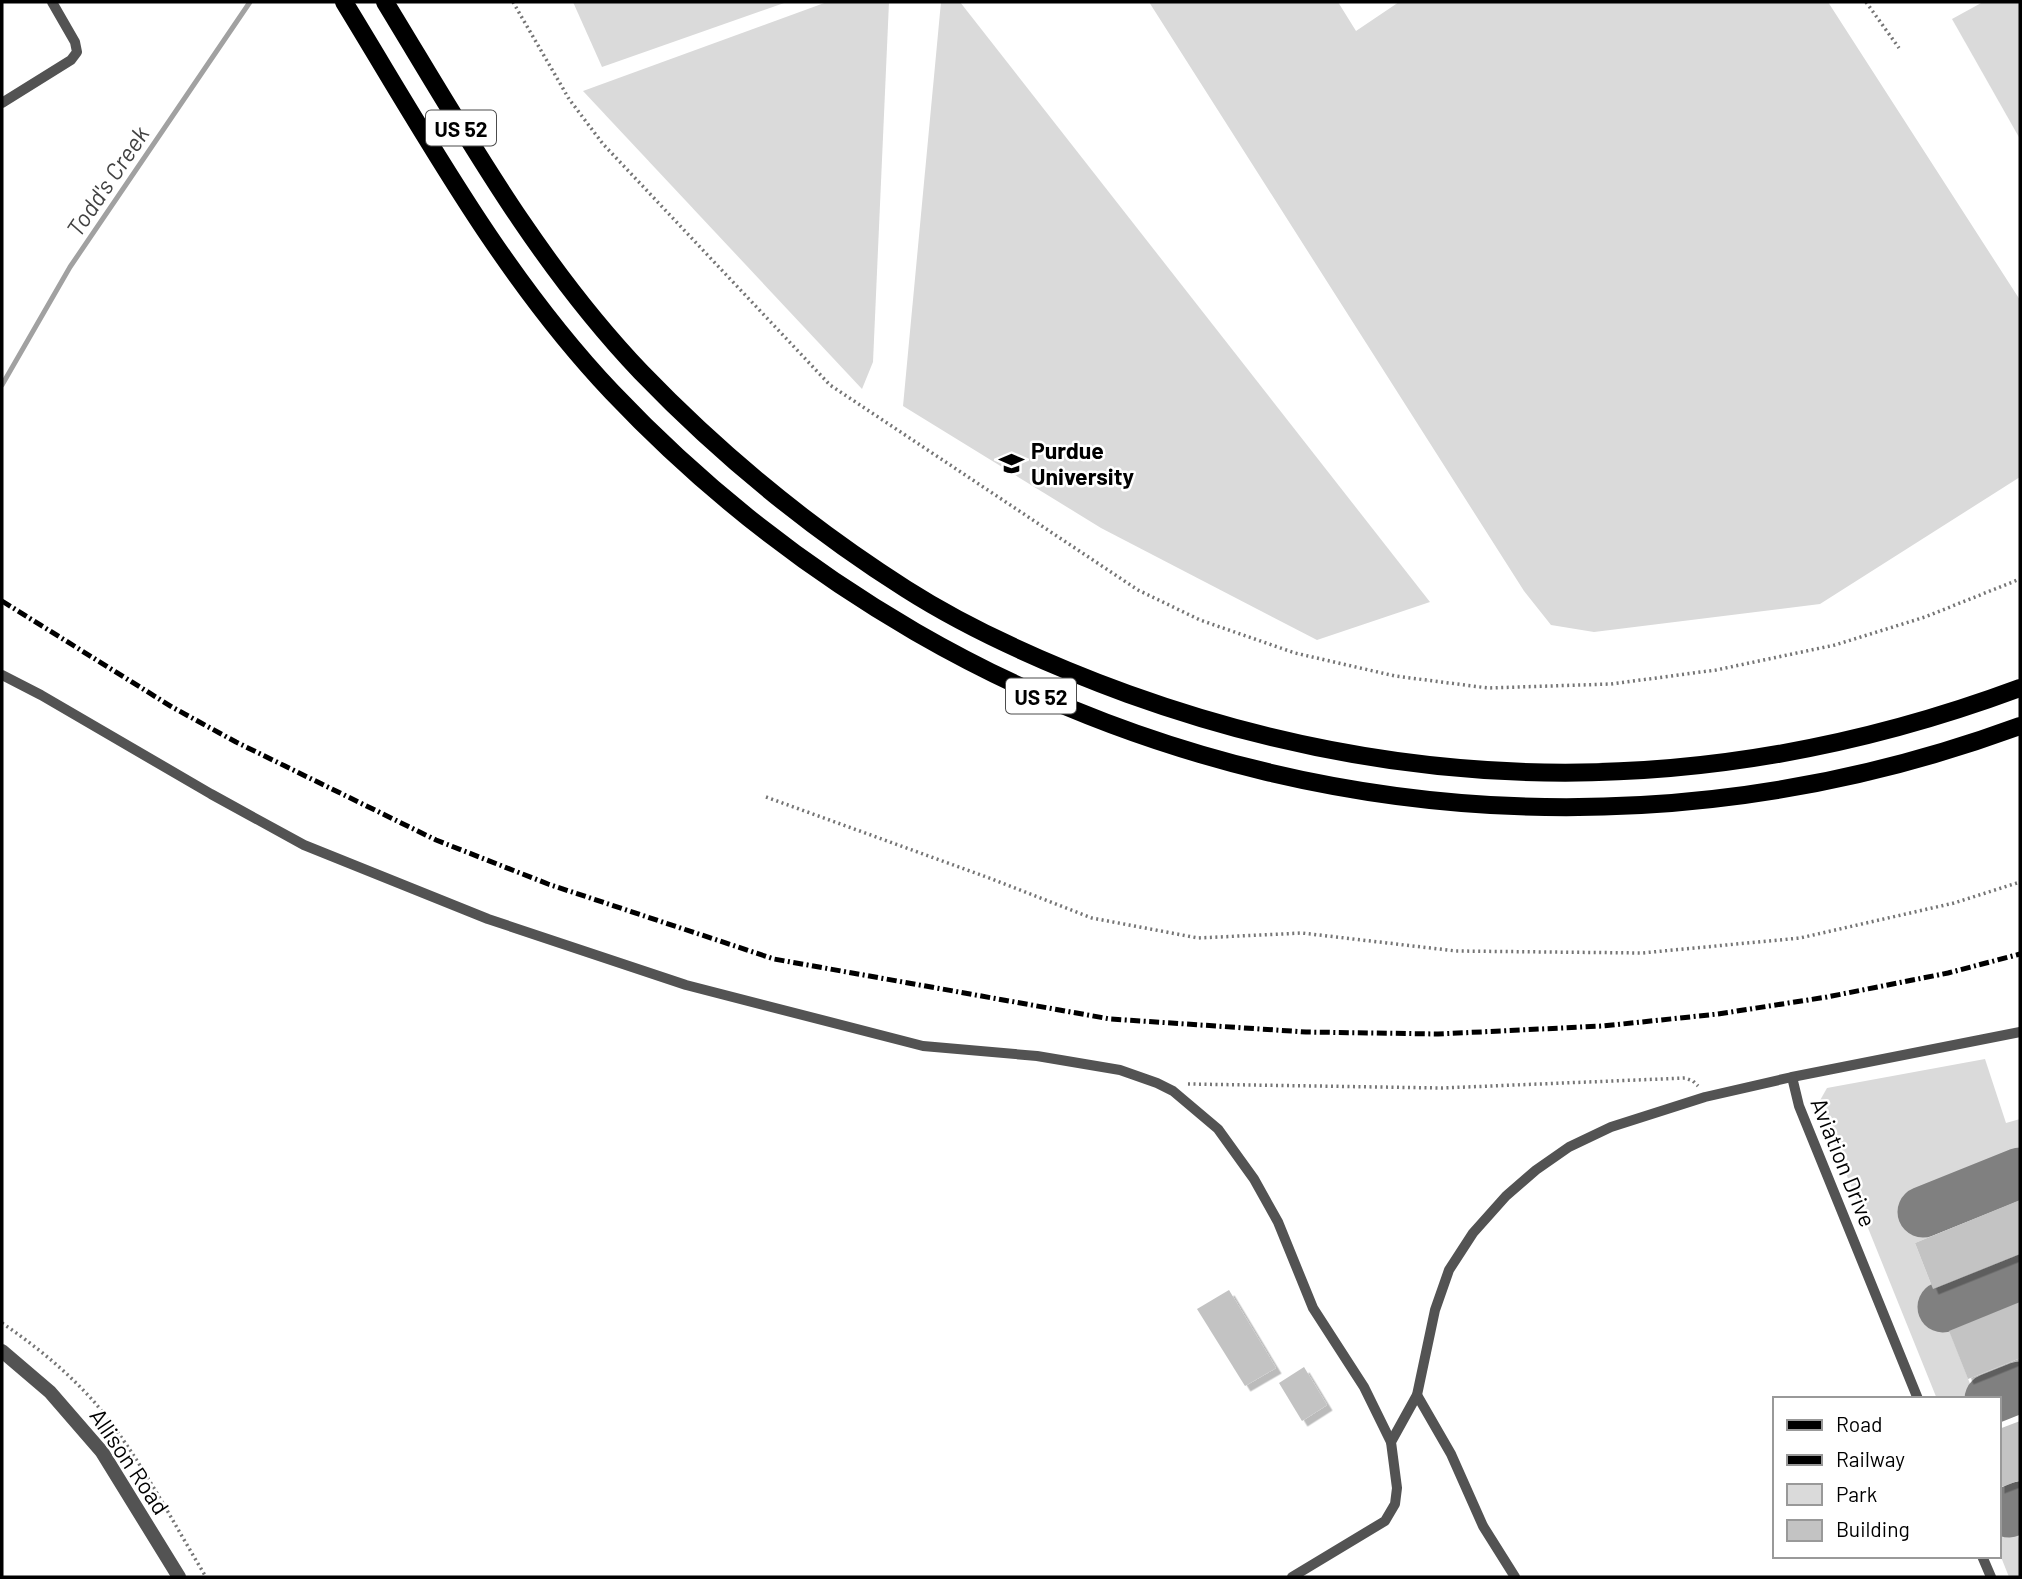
<svg xmlns="http://www.w3.org/2000/svg" width="2022" height="1579" font-family="Barlow,sans-serif">
	<style>
		.green { fill: #dadada }
		.lines { fill: none; stroke-linecap: round; stroke-linejoin: round }
		.stream { stroke: #a1a1a1; stroke-width: 5 }
		.taxiway { stroke: #808080; stroke-width: 51 }
		.building { fill: #c3c3c3; filter: url(#shadow) }
		.path { stroke: #757575; stroke-width: 3.5; stroke-dasharray: 2 3.5; stroke-linecap: butt }
		.service { stroke: #535353; stroke-width: 10 }
		.tertiary { stroke: #535353; stroke-width: 14 }
		.primary { stroke: #000; stroke-width: 18 }
		.rail { stroke: #000; stroke-width: 5; stroke-dasharray: 10 3.5 2 3.5; stroke-linecap: butt }
		.labels { text-anchor: middle; dominant-baseline: central; stroke-width: 5; stroke-linejoin: round; paint-order: stroke }
		.shield { fill: #fff; stroke: #4c4c4c; stroke-width: 2 }
		.shield-label { font-size: 21px; font-weight: bold; fill: #000 }
		.poi-label { font-size: 23px; font-weight: bold; fill: #000; stroke: #fff; text-anchor: start }
		.street-label { font-size: 23px; fill: #000; stroke: #fff }
		.water-label { font-size: 24px; font-style: italic; fill: #424242; stroke: #fff }
	</style>
	<defs>
		<filter id="shadow"><feDropShadow dx="5.5" dy="5.5" stdDeviation="0" flood-color="#0004"/></filter>
	</defs>
	<rect width="100%" height="100%" fill="#fff"/>
	<g class="green">
		<polygon points="573,2 787,2 602,67"/>
		<polygon points="827,2 889,2 873,362 862,389 583,91"/>
		<polygon points="941,2 960,2 1430,602 1317,640 1101,528 903,406"/>
		<polygon points="1149,2 1338,2 1356,31 1399,2 1828,2 2020,300 2020,477 1820,604 1594,632 1551,625 1524,591"/>
		<polygon points="1983,2 2020,2 2020,139 1952,19"/>
		<polygon points="1985,1059 2006,1123 2020,1119 2020,1162 1919,1204 1932,1236 1915,1243 1976,1399 1937,1399 1818,1104 1827,1088"/>
		<polygon points="1999,1494 2020,1541 2020,1577 2009,1577 1999,1552"/>
	</g>
	<g class="lines">
		<polyline class="stream" points="2,385 70,267 250,2"/>
		<g class="taxiway">
			<polyline points="1923,1212 2020,1173"/>
			<polyline points="1943,1307 2020,1277"/>
			<polyline points="1990,1399 2020,1387"/>
			<polyline points="2009,1512 2020,1507"/>
		</g>
	</g>
	<g class="building">
		<polygon points="2020,1200 2020,1254 1933,1289 1915,1243"/>
		<polygon points="1229,1290 1276,1368 1245,1386 1197,1309"/>
		<polygon points="2020,1302 2020,1358 1968,1379 1949,1331"/>
		<polygon points="1304,1367 1327,1405 1302,1421 1279,1383"/>
		<polygon points="2020,1421 2020,1480 1999,1488 1999,1429"/>
	</g>
	<g class="lines">
		<g class="path">
			<polyline points="513,2 569,99 603,144 830,385 1138,590 1200,620 1295,653 1395,676 1488,688 1611,684 1716,670 1835,645 1925,617 2020,579"/>
			<polyline points="1866,2 1899,48"/>
			<polyline points="766,797 992,879 1092,918 1198,938 1302,933 1456,951 1642,953 1800,938 1954,903 2020,882"/>
			<polyline points="1188,1084 1442,1088 1685,1078 1693,1081 1698,1086"/>
			<path d="M2 1323C36 1346 69 1373 96 1404 138 1454 172 1521 206 1577"/>
		</g>
		<g class="service">
			<polyline points="2,103 71,60 77,52 75,42 52,2"/>
			<polyline points="2,675 41,695 211,794 304,845 488,919 686,985 923,1046 1037,1056 1120,1070 1157,1083 1173,1091 1218,1129 1254,1179 1278,1222 1313,1308 1364,1387 1391,1442"/>
			<polyline points="1417,1395 1451,1454 1483,1526 1515,1577"/>
			<polyline points="1918,1399 1799,1106 1792,1077 2020,1032"/>
			<polyline points="1982,1556 1991,1577"/>
			<polyline points="1292,1577 1385,1521 1395,1504 1397,1488 1391,1442 1417,1395 1435,1310 1449,1270 1473,1233 1506,1196 1536,1170 1569,1147 1611,1127 1705,1097 1792,1077"/>
		</g>
		<polyline class="tertiary" points="2,1351 50,1392 102,1452 179,1577"/>
		<g class="primary">
			<path d="M344 2C426 136 503 277 612 392 976 776 1522 909 2020 726"/>
			<path d="M385 2C463 130 537 263 641 372 720 454 810 528 906 589 975 633 1052 666 1128 694 1425 801 1724 798 2020 688"/>
		</g>
		<polyline class="rail" points="2,601 172,707 236,742 436,840 548,884 774,959 1110,1019 1306,1032 1438,1034 1603,1026 1718,1014 1827,997 1948,973 2020,954"/>
	</g>
	<defs>
		<symbol id="university-bare" viewBox="-9 -9 18 18"><path d="M0-5L7-2L0 1L-7-2ZM-4 1L0 2.5L4 1V4Q0 6-4 4Z" fill="#000" stroke="#fff" stroke-width="2.5" paint-order="stroke"/></symbol>
	</defs>
	<g fill-rule="evenodd">
		<use href="#university-bare" x="994" y="446" width="35" height="35"/>
	</g>
	<g class="labels">
		<g class="shield">
			<rect x="426" y="110.5" width="70" height="35" rx="5"/>
			<rect x="1006" y="678.5" width="70" height="35" rx="5"/>
		</g>
		<g class="shield-label">
			<text x="461" y="128">US 52</text>
			<text x="1041" y="696">US 52</text>
		</g>
		<g class="poi-label">
			<text x="1031" y="450">Purdue<tspan x="1031" dy="26">University</tspan></text>
		</g>
		<g class="street-label">
			<text transform="translate(1844 1162) rotate(68)">Aviation Drive</text>
			<text transform="translate(130 1461) rotate(56)">Allison Road</text>
		</g>
		<g class="water-label">
			<text transform="translate(107 181) rotate(-56)">Todd's Creek</text>
		</g>
	</g>
	<rect width="2022" height="1579" fill="none" stroke="#000000" stroke-width="7"/>
	<rect x="1773" y="1397" width="228" height="161" fill="#ffffff" stroke="#999999" stroke-width="2"/>
	<rect x="1787" y="1420" width="35" height="10" fill="#000000" stroke="#999999" stroke-width="2"/>
	<text x="1836" y="1432" font-size="21" fill="#000000">Road</text>
	<rect x="1787" y="1455" width="35" height="10" fill="#000000" stroke="#999999" stroke-width="2"/>
	<text x="1836" y="1467" font-size="21" fill="#000000">Railway</text>
	<rect x="1787" y="1484" width="35" height="21" fill="#dadada" stroke="#999999" stroke-width="2"/>
	<text x="1836" y="1502" font-size="21" fill="#000000">Park</text>
	<rect x="1787" y="1520" width="35" height="21" fill="#c3c3c3" stroke="#999999" stroke-width="2"/>
	<text x="1836" y="1537" font-size="21" fill="#000000">Building</text>
</svg>
